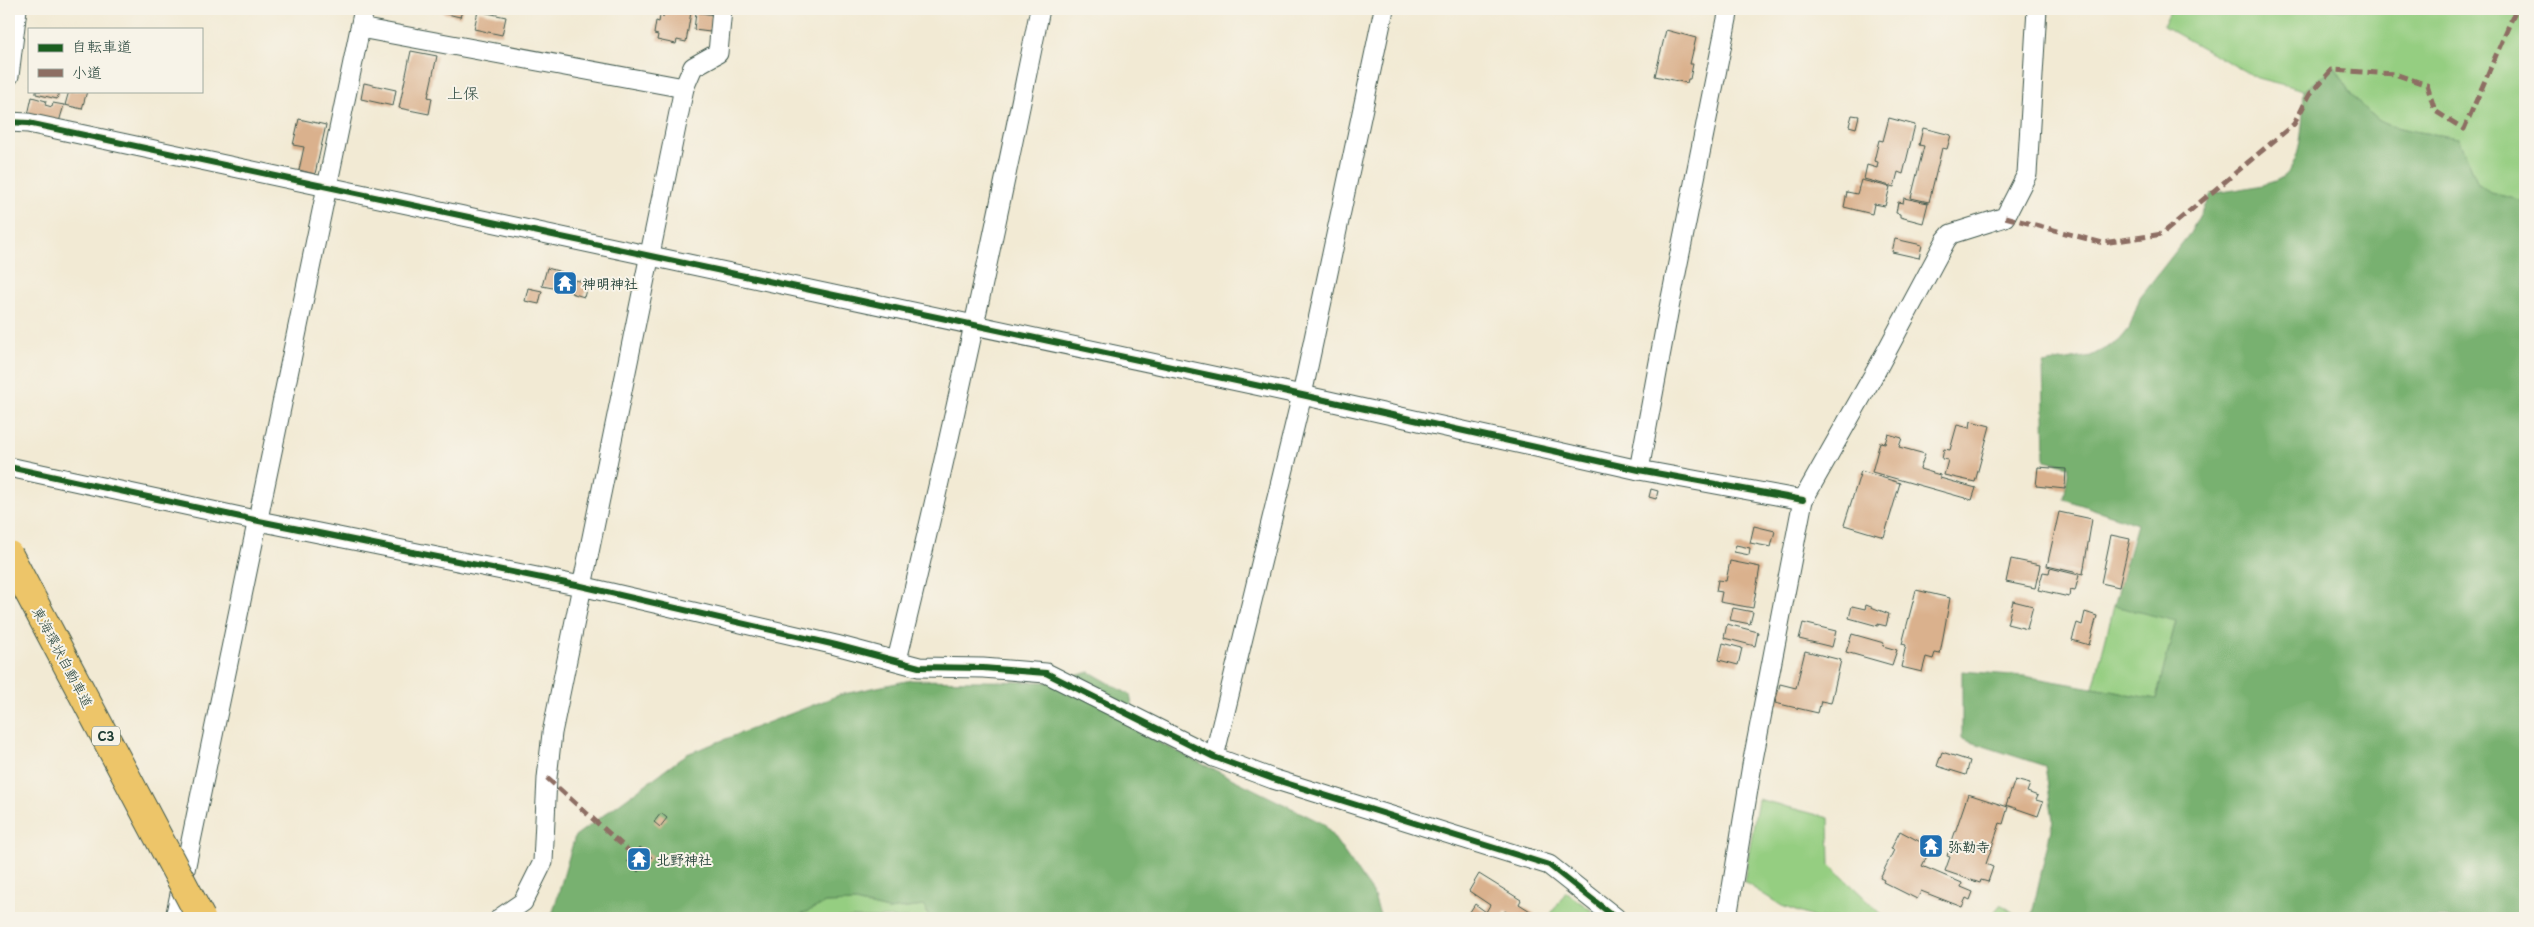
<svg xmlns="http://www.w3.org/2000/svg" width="2534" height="927" font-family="'Playpen Sans','Klee One',sans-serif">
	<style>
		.green { fill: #95ce81; stroke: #5a865a }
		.forest { fill: #78b16f; stroke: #4c7752 }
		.building { fill: #dab18d }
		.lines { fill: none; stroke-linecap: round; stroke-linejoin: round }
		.street-casing { stroke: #3f574c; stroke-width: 21 }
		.street { stroke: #fff; stroke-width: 19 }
		.highway-bridge-casing { stroke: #3f574c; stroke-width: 30; stroke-linecap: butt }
		.highway-bridge { stroke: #edc569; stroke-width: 28 }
		.quiet { stroke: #8d6e63; stroke-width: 5; stroke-dasharray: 10 5; stroke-linecap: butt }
		.cycleway-casing { stroke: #f7f3e8; stroke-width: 9 }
		.cycleway { stroke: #1b5e20; stroke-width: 6 }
		.labels { text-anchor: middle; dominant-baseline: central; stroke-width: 4; stroke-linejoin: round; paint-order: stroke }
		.shield { fill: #f7f3e8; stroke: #60746a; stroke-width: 1 }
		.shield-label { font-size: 12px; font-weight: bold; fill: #1f3d34 }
		.poi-label { font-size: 14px; font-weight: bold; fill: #1f3d34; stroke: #f7f3e8; text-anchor: start }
		.street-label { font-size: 14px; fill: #1f3d34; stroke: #f7f3e8 }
		.quarter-label { font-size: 16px; fill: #1f3d34; stroke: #f7f3e8 }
	</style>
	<rect width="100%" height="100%" fill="#f7f3e8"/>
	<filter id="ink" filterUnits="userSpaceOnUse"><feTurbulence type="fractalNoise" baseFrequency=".02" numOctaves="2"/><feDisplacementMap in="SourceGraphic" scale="10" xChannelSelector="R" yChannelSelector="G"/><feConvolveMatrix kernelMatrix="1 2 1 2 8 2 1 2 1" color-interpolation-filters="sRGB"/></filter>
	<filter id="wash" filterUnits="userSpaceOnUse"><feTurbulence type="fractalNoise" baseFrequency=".0096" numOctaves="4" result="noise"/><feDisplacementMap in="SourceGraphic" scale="20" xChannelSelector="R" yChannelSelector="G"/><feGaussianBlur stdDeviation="1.12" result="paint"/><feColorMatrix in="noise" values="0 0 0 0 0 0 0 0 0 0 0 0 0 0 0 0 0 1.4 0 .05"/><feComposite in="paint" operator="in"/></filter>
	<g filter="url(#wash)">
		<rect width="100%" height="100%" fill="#f2ead4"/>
		<g class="green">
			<path d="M2171 9H2525V201L2490 193 2478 183 2458 138C2435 134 2411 132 2389 125 2365 118 2346 86 2335 66L2304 90 2257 78 2163 26Z"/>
			<polygon points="2114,606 2176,620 2156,699 2093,688"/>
			<polygon points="1758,799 1829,818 1830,865 1886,918 1815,918 1782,906 1744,882"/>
			<polygon points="1566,892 1602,918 1548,918"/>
			<polygon points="855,902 888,910 925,906 929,918 794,918 825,903"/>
			<polygon points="2001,904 2021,918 1989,918"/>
		</g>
		<g class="forest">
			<path d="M2335 66C2346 86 2365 118 2389 125 2411 132 2435 134 2458 138L2478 183 2490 193 2525 201V918H2031L2053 820 2045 766 1962 739V671L2024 676 2156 699 2176 621 2114 606 2137 524 2064 499 2069 466 2045 460 2043 364 2091 356 2119 341 2129 329 2140 297 2190 233 2211 194C2231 190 2255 188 2275 181 2305 170 2302 116 2304 90Z"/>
			<polygon points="1090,672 1130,695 1138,732 1324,824 1373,893 1381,918 929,918 925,906 888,910 855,902 825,903 794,918 545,918 553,912 575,836 687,754 839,695 911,680 1051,682"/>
		</g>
		<g id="blocks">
			<g class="building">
				<polygon points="439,9 463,9 460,17 443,13 444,10"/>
				<polygon points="665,9 691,12 686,42 677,40 676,44 657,40 658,35 654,34 656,21 659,22 660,16 663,17"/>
				<polygon points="478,11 506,17 502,35 474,29"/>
				<polygon points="696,12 713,15 710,32 694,30"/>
				<polygon points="1666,30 1696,38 1690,64 1693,64 1690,79 1688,79 1687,83 1655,76"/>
				<polygon points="411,51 437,56 428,97 432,98 429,114 399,108"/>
				<polygon points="364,83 396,90 393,106 361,99"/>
				<polygon points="36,91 59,91 57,99 36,94"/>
				<polygon points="69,91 87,91 82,109 65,105"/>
				<polygon points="32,97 46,101 45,105 52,107 53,103 64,105 59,122 28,115"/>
				<polygon points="1852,115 1859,116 1856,128 1849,126"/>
				<polygon points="1889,118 1915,125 1903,174 1898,172 1894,187 1864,179 1867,165 1877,168 1878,162 1874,161 1879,140 1883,141"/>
				<polygon points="299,119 326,125 315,174 299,170 304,147 293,145"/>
				<polygon points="1923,128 1951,135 1947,149 1942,148 1929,202 1911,198 1924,146 1919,145"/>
				<polygon points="1861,180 1890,187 1885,206 1874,204 1872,214 1844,207 1847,192 1857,194"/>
				<polygon points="1904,198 1928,203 1923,223 1900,217 1900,214 1896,213 1898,202 1903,203"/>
				<polygon points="1895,239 1922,245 1919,258 1892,252"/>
				<polygon points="547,268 562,272 560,278 572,281 569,291 542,286"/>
				<polygon points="575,280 588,283 584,297 571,293"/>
				<polygon points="528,288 542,291 539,304 525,301"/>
				<polygon points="1971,421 1990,426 1975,482 1944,475 1948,460 1942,459 1944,449 1950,450 1957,425 1970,428"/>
				<polygon points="1888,434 1902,438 1899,447 1925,454 1920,469 1940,475 1940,478 1976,488 1972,500 1872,472 1880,442 1885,443"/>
				<polygon points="2038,467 2066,469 2065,489 2036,486"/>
				<polygon points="1861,471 1900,483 1884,537 1844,525"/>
				<polygon points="1651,489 1658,491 1656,499 1649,497"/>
				<polygon points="2059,512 2092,519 2083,574 2047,566"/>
				<polygon points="1754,526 1775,531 1771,547 1750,543"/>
				<polygon points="2111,535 2130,539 2119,587 2101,583"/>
				<polygon points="1736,545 1750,548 1749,555 1734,552"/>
				<polygon points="2011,559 2040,565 2035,588 2006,582"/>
				<polygon points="1730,561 1760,567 1753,608 1720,602 1722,592 1716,591 1718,580 1726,581"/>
				<polygon points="2050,568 2079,575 2075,591 2070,590 2069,597 2038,590 2043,572 2049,573"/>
				<polygon points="1916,590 1950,598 1940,654 1935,653 1933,659 1926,657 1922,672 1901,667 1906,645 1902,644"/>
				<polygon points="2013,601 2033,606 2027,629 2007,624"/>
				<polygon points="1866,605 1889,614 1886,626 1878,624 1878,626 1849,618 1852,606 1865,609"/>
				<polygon points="1733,608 1753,612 1750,624 1730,620"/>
				<polygon points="2085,612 2097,616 2089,645 2072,640 2077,623 2082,625"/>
				<polygon points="1803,623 1836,631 1832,647 1799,639"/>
				<polygon points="1727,624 1758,632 1755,646 1724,638"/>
				<polygon points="1852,634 1884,643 1883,646 1897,650 1892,665 1846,652"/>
				<polygon points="1723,643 1742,648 1738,665 1719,660"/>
				<polygon points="1805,651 1841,660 1831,703 1821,701 1818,713 1775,703 1780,684 1796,688"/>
				<polygon points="1942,752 1970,761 1966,775 1937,766"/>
				<polygon points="2015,780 2030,784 2027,792 2038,796 2036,800 2043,802 2038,816 2006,805"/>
				<polygon points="1968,794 2008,807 2003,824 2000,823 1986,864 1993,867 1988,882 1981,880 1980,883 1945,871 1950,857 1947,856"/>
				<polygon points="661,813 667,818 660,827 654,822"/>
				<polygon points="1900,831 1928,846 1926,851 1929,852 1922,866 1962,883 1961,887 1973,892 1970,900 1966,898 1962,907 1921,891 1917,899 1883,882 1884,880 1880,878 1894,850 1891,849"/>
				<polygon points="640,847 652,857 638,872 627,861"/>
				<polygon points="1479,874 1521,900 1519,904 1535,914 1532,918 1510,918 1510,915 1505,911 1501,918 1466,918 1475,904 1486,912 1490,905 1469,891"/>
			</g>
		</g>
	</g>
	<g filter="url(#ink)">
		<use href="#blocks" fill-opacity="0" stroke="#3f574c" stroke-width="1"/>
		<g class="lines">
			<defs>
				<g id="street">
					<polyline points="360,28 684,88"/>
					<polyline points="9,76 17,9"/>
					<polyline points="9,122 28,123 1302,395 1639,470 1803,500"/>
					<polyline points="9,467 259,521 581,586 836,645 919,667 983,668 1046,673 1214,757 1273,779 1549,865 1616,918"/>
					<polyline points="1639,470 1669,308 1729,9"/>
					<path d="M897 660C950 444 996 227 1040 9"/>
					<polyline points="1214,757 1302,395 1384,9"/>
					<polyline points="175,918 364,9"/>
					<polyline points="500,918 523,902 543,862 547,778 552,733 684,88 693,67 718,53 722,9"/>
					<polyline points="1727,918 1752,765 1803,500 1877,369 1946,240 1951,234 2005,217 2027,174 2037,9"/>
				</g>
			</defs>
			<use href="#street" class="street-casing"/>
			<use href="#street" class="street"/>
			<defs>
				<polyline id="highway-bridge" points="9,555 201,918"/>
			</defs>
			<use href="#highway-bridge" class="highway-bridge-casing"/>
			<use href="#highway-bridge" class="highway-bridge"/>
			<g class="quiet">
				<polyline points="2005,217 2103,243 2162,234 2294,124 2310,94 2332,70 2395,74 2427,85 2435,111 2464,129 2516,9"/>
				<polyline points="547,778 629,851"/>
			</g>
			<defs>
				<g id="cycleway">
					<polyline points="9,122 28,123 1302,395 1639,470 1803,500"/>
					<polyline points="9,467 259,521 581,586 836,645 919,667 983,668 1046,673 1214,757 1273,779 1549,865 1616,918"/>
				</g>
			</defs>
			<use href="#cycleway" class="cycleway-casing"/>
			<use href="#cycleway" class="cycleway"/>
		</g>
	</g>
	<defs>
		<symbol id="temple-square" viewBox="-11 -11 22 22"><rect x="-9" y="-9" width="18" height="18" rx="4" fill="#1f6fb2" stroke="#f7f3e8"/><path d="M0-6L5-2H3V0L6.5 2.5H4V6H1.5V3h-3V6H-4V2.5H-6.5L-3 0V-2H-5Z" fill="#fff"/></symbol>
	</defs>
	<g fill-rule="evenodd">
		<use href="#temple-square" x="551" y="269" width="28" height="28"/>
		<use href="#temple-square" x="1917" y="832" width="28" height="28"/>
		<use href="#temple-square" x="625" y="845" width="28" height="28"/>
	</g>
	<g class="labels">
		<rect class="shield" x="92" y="726.5" width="28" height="19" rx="4"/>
		<g class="shield-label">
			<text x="106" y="736">C3</text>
		</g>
		<g class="poi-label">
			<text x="582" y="283">神明神社</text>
			<text x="1948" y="846">弥勒寺</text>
			<text x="656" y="859">北野神社</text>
		</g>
		<g class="street-label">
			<text transform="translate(63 657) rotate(62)">東海環状自動車道</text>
		</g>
		<g class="quarter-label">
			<text x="463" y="92">上保</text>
		</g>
	</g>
	<rect width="2534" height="927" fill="none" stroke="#f7f3e8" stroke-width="30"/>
	<rect x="28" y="28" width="175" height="65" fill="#f7f3e8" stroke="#a1aaa0"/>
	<rect x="38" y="44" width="25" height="8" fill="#1b5e20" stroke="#a1aaa0"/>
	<text x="72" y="52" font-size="15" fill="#1f3d34">自転車道</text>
	<rect x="38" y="69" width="25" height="8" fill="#8d6e63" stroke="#a1aaa0"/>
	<text x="72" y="78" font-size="15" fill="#1f3d34">小道</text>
</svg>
